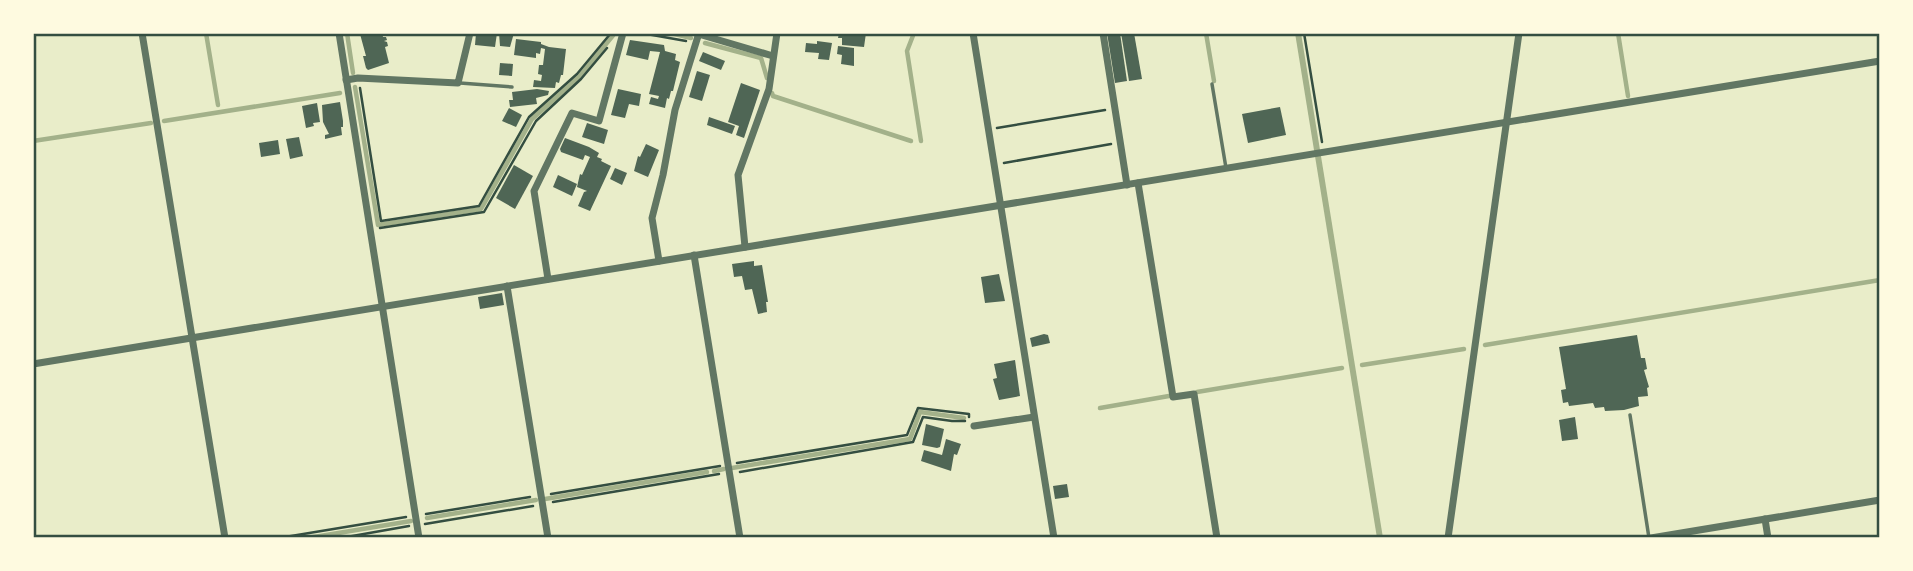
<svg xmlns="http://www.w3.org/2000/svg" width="1913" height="571" font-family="'IBM Plex Sans',sans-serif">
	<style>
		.water { fill: #a3b18a }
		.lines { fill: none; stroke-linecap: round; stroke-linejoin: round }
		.stream { stroke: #a3b18a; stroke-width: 4.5 }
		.building { fill: #4f6655 }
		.path { stroke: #344e41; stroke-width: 2.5 }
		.service { stroke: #617663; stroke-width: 3.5 }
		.minor { stroke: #617663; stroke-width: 7 }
		.neatline { fill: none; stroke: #344e41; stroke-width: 2.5 }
	</style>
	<rect width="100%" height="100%" fill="#e9edc9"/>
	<polygon class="water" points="1295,33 1301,33 1383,538 1377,538"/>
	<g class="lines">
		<g class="stream">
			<polyline points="206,33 218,105"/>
			<polyline points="347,33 353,73"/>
			<polyline points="671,33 691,38"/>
			<polyline points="914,33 907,51 921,141"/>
			<polyline points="1206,33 1214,81"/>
			<polyline points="1618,33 1628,96"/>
			<polyline points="705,43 761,58 767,78"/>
			<polyline points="355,87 378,225 481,209 532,119 579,77 615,33"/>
			<polyline points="772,93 773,96 911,141"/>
			<polyline points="164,121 340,93"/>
			<polyline points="33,141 151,123"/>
			<polyline points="1485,345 1880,280"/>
			<polyline points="1362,365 1464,349"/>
			<polyline points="1197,392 1342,368"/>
			<polyline points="1100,408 1169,396"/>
			<polyline points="732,468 910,439 920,412 964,418"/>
			<polyline points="714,471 724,469"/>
			<polyline points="545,499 707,472"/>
			<polyline points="427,518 536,500"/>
			<polyline points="308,538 411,521"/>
		</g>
	</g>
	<g class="building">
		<polygon points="382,33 383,37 386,37 387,40 384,41 387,42 388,46 385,47 389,63 368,70 366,68 363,56 366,56 360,34"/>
		<polygon points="476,33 497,33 495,47 475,45"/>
		<polygon points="499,33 514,33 510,47 500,46"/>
		<polygon points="839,33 866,33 864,47 842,45 842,38 838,38"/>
		<polygon points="1107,33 1120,33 1127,81 1115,83"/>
		<polygon points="1121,33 1134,33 1142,79 1129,81"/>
		<polygon points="516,39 541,42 541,44 549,47 566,49 563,75 561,75 559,83 556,82 555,88 533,87 534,80 541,81 542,75 538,74 539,65 543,65 545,49 541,48 540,54 536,53 536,58 514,55"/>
		<polygon points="630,40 664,45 665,51 676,54 675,60 680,62 673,91 671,91 669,99 667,98 665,108 649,104 651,97 658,99 659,96 649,94 660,52 650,51 648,60 626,55"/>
		<polygon points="817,41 832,43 829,60 818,59 819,53 805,52 806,43 817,44"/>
		<polygon points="838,46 854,48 854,66 841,64 842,55 837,54"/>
		<polygon points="703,52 725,61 721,70 699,61"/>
		<polygon points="500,63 513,64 512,76 499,75"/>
		<polygon points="697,71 710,75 702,101 689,97"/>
		<polygon points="741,83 760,90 744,138 736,135 739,126 728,122"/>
		<polygon points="537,89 549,91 548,95 536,98 537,104 510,107 509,100 513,100 512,92"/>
		<polygon points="618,89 641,94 639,106 629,104 625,118 611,115"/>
		<polygon points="340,102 343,121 343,127 341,127 342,135 325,139 325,135 329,134 323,122 322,105"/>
		<polygon points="317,103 320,122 313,123 314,126 306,128 302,106"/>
		<polygon points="1280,107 1286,135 1248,143 1242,114"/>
		<polygon points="509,108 522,115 516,127 502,121"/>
		<polygon points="709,117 735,126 732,134 707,125"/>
		<polygon points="587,123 608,130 604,144 582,137"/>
		<polygon points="299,137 303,156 290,159 286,139"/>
		<polygon points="565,138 589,147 599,153 597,157 602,159 601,161 611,166 590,211 578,206 584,192 587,191 577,187 580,174 582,175 590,157 585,155 583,160 561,152 560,149"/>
		<polygon points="278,140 280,154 261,157 259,143"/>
		<polygon points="646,144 659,150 648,177 634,171 638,156 640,157"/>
		<polygon points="514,165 533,176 515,209 496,198"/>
		<polygon points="615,168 627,173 622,185 610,179"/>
		<polygon points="558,175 577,184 572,196 553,187"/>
		<polygon points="754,261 754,266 762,265 768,302 766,302 767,312 758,314 752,289 745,290 742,276 734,277 732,264"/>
		<polygon points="999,274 1005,301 985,303 981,277"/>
		<polygon points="502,293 504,305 480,309 478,297"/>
		<polygon points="1044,334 1048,335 1050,343 1032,347 1030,338"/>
		<polygon points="1637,335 1641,358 1645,358 1647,369 1644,370 1649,387 1647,388 1648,396 1638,397 1639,406 1624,410 1605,411 1604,407 1595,408 1593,403 1569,406 1568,402 1563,403 1561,390 1566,389 1559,347"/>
		<polygon points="1015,360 1020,396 999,400 993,379 997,378 994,364"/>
		<polygon points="1575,417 1578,439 1562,441 1559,420"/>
		<polygon points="926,424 944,429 940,447 937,448 922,445"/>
		<polygon points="946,439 961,444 957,455 954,454 951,471 921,461 924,450 942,455"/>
		<polygon points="1067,484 1069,497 1055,499 1053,486"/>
	</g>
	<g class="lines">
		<g class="path">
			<polyline points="641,33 686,41"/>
			<polyline points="1304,33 1322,142"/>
			<polyline points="360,88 381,221 479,206 529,117 577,74 611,33"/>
			<polyline points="997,128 1105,110"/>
			<polyline points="1004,163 1111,144"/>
			<polyline points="380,228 484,212 536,121 581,79 607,48"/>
			<polyline points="737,463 907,435 918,408 969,414 969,417"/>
			<polyline points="740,472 913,442 923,417 952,421 965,421"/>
			<polyline points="551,494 720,466"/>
			<polyline points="553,502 719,474"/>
			<polyline points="426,514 530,497"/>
			<polyline points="425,524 533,506"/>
			<polyline points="279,538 406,517"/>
			<polyline points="341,538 409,526"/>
		</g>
		<g class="service">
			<polyline points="460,83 512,87"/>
			<polyline points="1212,84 1226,168"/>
			<polyline points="1630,415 1649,538"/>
		</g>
		<g class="minor">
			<polyline points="142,33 225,538"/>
			<polyline points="339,33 419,538"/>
			<polyline points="695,33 773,56"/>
			<polyline points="973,33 1054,538"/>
			<polyline points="1103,33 1127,185"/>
			<polyline points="346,80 358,78 458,83 470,33"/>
			<polyline points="1138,183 1173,397 1194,394 1217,538"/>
			<polyline points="745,247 738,175 769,89 777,33"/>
			<polyline points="694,255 740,538"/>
			<polyline points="659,261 652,218 663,175 675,110 699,33"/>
			<polyline points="548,279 534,191 572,113 599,121 623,33"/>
			<polyline points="507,286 548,538"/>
			<polyline points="33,364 1880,61"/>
			<polyline points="974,426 1034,417"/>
			<polyline points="1765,519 1768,538"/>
			<polyline points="1448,538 1519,33"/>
			<polyline points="1651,538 1880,500"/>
		</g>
	</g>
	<rect width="1913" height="571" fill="none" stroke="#fefae0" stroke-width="70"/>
	<rect x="35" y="35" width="1843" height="501" class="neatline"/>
</svg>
